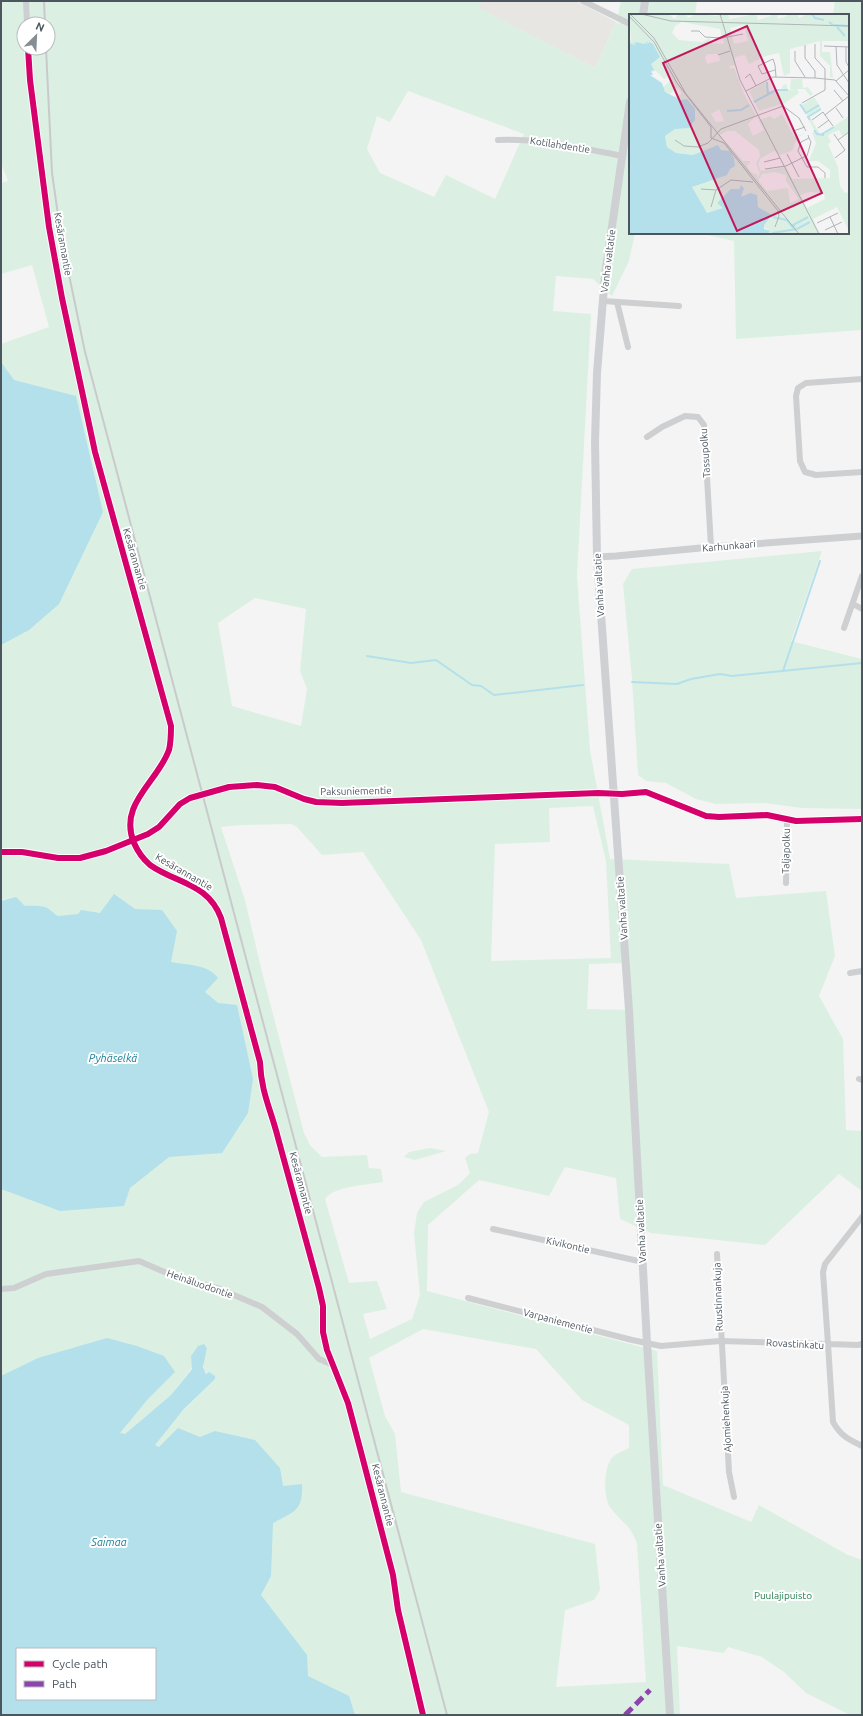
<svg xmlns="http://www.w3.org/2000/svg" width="863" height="1716" font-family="Ubuntu,sans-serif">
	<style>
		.commercial { fill: #e7e6e3 }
		.green { fill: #dbf0e2; fill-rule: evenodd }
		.water { fill: #b3e0eb; fill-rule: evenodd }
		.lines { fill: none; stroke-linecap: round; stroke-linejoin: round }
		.stream { stroke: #b3e0eb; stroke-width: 2 }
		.minor { stroke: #cecfd1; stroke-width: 6 }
		.tertiary { stroke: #cecfd1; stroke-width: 7 }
		.secondary { stroke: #ced0d3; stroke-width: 8 }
		.rail { stroke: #c9cacb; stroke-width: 2 }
		.quiet { stroke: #8e44ad; stroke-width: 5; stroke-dasharray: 10 5; stroke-linecap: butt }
		.cycleway-casing { stroke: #fff; stroke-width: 8 }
		.cycleway { stroke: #d6006c; stroke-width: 6 }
		.labels { text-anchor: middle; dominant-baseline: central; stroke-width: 4; stroke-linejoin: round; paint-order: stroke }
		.street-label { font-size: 10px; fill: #4b565f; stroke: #fff }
		.park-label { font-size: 10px; fill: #1f7d4c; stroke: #fff }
		.water-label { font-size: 11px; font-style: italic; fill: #177f96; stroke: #fff }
		.inset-river { fill: none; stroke: #b3e0eb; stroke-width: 2 }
		.inset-road { fill: none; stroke: #b0b5b8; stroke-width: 1 }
		.view { fill: #c2185b; fill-opacity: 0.15; stroke: #c2185b; stroke-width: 2 }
		.inset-edge { fill: none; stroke: #4b565f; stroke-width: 2 }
	</style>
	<rect width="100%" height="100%" fill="#f4f4f4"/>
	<polygon class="commercial" points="482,1 576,1 616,22 595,68 478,8"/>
	<g class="green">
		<path d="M1 1H482L479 8 595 68 616 22 619 24 622 17 618 14 621 1H697L695 15H630V233H635L629 261 612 296 593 279 556 276 553 311 591 314 577 576 590 750 610 859 729 864 736 898 826 891 835 956 819 996 843 1039 846 1130 862 1131V1191L839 1174 765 1245 651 1233 620 1219 616 1178 565 1167 549 1196 479 1180 428 1225 427 1291 657 1351 663 1485 751 1522 759 1505 848 1555 862 1560V1715H850L806 1693 784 1672 762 1657 728 1647 724 1653 677 1646 680 1715H232L94 1499 215 1379C198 1369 204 1365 207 1348L171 1395 125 1434 1 1467V1052L50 911 47 908C39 907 33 904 25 906 20 900 8 898 1 901V344L49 327 32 265 1 274V183L8 181 1 163ZM24 24H48V48H24ZM408 91 524 134 495 199 446 175 434 197 380 173 367 149 377 116 390 122ZM255 598 306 609 300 671 307 689 301 726 232 706 218 623ZM593 806 606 861 611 958 491 961 495 844 550 842 549 808ZM291 824 297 827 322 855 363 852 421 940 489 1112 478 1153 470 1154 465 1158 470 1173 458 1185 424 1202 417 1213 414 1233 420 1295 412 1319 370 1339 363 1314 387 1309 377 1281 349 1283 325 1199C334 1186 367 1185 383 1182L381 1169 369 1168 367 1155 322 1157 310 1145 304 1133 263 976 245 900 221 827 240 825ZM626 963 629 1010 587 1009 589 964ZM423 1329 536 1349 582 1400 629 1425V1448C624 1451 614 1454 611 1459 604 1469 603 1497 610 1507 621 1523 630 1523 637 1544L646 1682 556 1687 565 1610 594 1600 600 1590 595 1544 401 1492 395 1434 385 1416 369 1358Z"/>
		<polygon points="835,1 862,1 862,330 736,339 734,241 699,233 848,233 848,15 833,15"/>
		<polygon points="822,551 791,641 862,659 862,809 802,808 765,803 716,804 696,799 666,783 646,781 638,775 632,679 623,584 632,569"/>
		<polygon points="430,1148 446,1151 415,1160 404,1157 409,1152"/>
	</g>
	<g class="water">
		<polygon points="1,362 14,380 76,396 103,512 59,604 29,630 1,645"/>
		<path d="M114 894 135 909 162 910 177 931 171 962C187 965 208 964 218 978L205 992 218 1003 237 1005 253 1079 248 1113 222 1153 169 1157 130 1188 124 1206 60 1211 1 1189V901L16 897 25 906C30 905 44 906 47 908 51 910 54 914 58 916L78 914 81 910 100 913Z"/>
		<path d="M107 1338 137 1346 164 1356 175 1372 148 1399 120 1433 125 1434 171 1395 192 1369 191 1356 198 1346 204 1344 207 1348 203 1367 206 1374 209 1372 215 1376V1379L183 1410 155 1445 159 1447 178 1428 200 1437 215 1431 255 1440 280 1468 283 1486 302 1484C303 1511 295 1511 273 1523L271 1576 261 1595 307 1655 308 1676 349 1696 355 1715H1V1376L38 1358ZM17 1649H155V1699H17Z"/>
	</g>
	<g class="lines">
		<g class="stream">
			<polyline points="367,656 411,663 436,660 472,685 481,686 494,695 583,685"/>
			<polyline points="783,671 820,561"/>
			<polyline points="632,682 677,684 691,679 720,674 732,676 862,663"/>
		</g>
		<g class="minor">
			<polyline points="26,1 27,24"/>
			<polyline points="583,1 630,24"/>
			<path d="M28 48 30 80 49 227 62 298 95 452 171 726C171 734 171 742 169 750 157 783 118 804 134 843 138 852 143 859 150 865 177 884 208 883 221 918L260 1062C261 1092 271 1110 278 1138 292 1188 305 1238 319 1288L323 1306V1332L327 1350 348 1403 361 1452 393 1575 398 1610 423 1715"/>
			<path d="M498 140C540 138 581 148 622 156"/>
			<polyline points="603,301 679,306"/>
			<polyline points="617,302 628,347"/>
			<polyline points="862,379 806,383 798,388 796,396 800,461 805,472 816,475 862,472"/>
			<polyline points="647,437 662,427 685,416 698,417 704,425 711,547"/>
			<polyline points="853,604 862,609"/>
			<polyline points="844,628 862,576"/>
			<polyline points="1,852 22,852 58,858 80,858 106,851 148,834 159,827 180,804 190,798 229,787 257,785 275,787 304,799 316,802 342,803 598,793 622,794 646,792 706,816 719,817 767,815 796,821 862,819"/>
			<polyline points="786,883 787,820"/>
			<polyline points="850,973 862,971"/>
			<polyline points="859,1079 862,1080"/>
			<polyline points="862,1217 825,1264 823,1272 828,1344 858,1345 862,1344"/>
			<polyline points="493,1229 643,1262"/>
			<polyline points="717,1254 729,1472 734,1497"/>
			<polyline points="1,1289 14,1288 46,1274 139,1261 176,1277 220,1289 262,1307 297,1334 319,1359 333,1365"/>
			<path d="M468 1298 632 1340 661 1346 720 1341 828 1344 833 1422C841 1436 848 1439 862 1446"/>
		</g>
		<polyline class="tertiary" points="597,557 616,556 711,547 862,536"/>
		<g class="secondary">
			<polyline points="643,15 645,1"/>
			<polyline points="630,102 605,275 597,373 595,442 597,557 629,1010 647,1343 670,1715"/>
		</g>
		<g class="rail">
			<polyline points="44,1 45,24"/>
			<polyline points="46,48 52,173 61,236 85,352 447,1715"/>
		</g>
		<polyline class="quiet" points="625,1715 650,1690"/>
		<defs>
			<g id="cycleway">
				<path d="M28 48 30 80 49 227 62 298 95 452 171 726C171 734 171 742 169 750 157 783 118 804 134 843 138 852 143 859 150 865 177 884 208 883 221 918L260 1062C261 1092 271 1110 278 1138 292 1188 305 1238 319 1288L323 1306V1332L327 1350 348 1403 361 1452 393 1575 398 1610 423 1715"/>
				<polyline points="1,852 22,852 58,858 80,858 106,851 148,834 159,827 180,804 190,798 229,787 257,785 275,787 304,799 316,802 342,803 598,793 622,794 646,792 706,816 719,817 767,815 796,821 862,819"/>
			</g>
		</defs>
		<use href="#cycleway" class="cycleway-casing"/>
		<use href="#cycleway" class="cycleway"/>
	</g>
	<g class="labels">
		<g class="street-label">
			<text transform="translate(560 145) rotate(9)">Kotilahdentie</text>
			<text transform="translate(63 244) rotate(80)">Kesärannantie</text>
			<text transform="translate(608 261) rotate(-83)">Vanha valtatie</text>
			<text transform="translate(705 453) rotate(-94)">Tassupolku</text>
			<text transform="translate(729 546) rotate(-5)">Karhunkaari</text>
			<text transform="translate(135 559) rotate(74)">Kesärannantie</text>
			<text transform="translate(599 585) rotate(-93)">Vanha valtatie</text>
			<text transform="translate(356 791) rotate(-1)">Paksuniementie</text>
			<text transform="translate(786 851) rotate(-89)">Taljapolku</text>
			<text transform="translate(184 872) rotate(30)">Kesärannantie</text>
			<text transform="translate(622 908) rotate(-94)">Vanha valtatie</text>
			<text transform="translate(301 1183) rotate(75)">Kesärannantie</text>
			<text transform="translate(641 1231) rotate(-93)">Vanha valtatie</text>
			<text transform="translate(568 1245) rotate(13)">Kivikontie</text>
			<text transform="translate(200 1284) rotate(19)">Heinäluodontie</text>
			<text transform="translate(718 1297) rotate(-92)">Ruustinnankuja</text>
			<text transform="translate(558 1321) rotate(15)">Varpaniementie</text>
			<text transform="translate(795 1344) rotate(3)">Rovastinkatu</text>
			<text transform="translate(726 1419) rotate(-93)">Ajomiehenkuja</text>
			<text transform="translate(383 1495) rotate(76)">Kesärannantie</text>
			<text transform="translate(660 1555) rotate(-94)">Vanha valtatie</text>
		</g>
		<g class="park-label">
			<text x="783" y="1595">Puulajipuisto</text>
		</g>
		<g class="water-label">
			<text x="113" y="1058">Pyhäselkä</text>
			<text x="109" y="1542">Saimaa</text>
		</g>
	</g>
	<g transform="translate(629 14)">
		<rect width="220" height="220" fill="#f4f4f4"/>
		<path d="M0 0H39L46 5 49 0H57L59 4 68 0 89 2V0H99L101 5 127 0 129 6 142 2V0H148L149 5 158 2V0H168L170 4 179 0H220V27H193V38H201L204 64 201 63V52L191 42V27L161 35V59L155 62 150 39 137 42 120 50 116 41 106 43V51L100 52 101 55 105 54 115 80 130 106 142 102 145 105 153 100 165 123 177 119 169 123 171 128 167 127 163 137 151 141 145 137 132 144 129 150 132 157 157 153 163 165 201 164V156L189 147H180L187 129 183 119 186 118 173 91 185 83 192 94 180 102 192 121 220 102V118L213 122 210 116 203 119 199 122 202 128 199 130 209 153 211 172 216 179 218 178 220 180V217L208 193 184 205 191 220H139L141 218 108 191 115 174 113 172 108 184 89 197 78 200 63 173 67 171 79 136 64 141 47 139 38 133 36 122 46 115V82L48 83 53 79 48 74 41 80 36 78 34 73 42 66 38 63 35 65 27 57 22 58 0 33 2 25ZM53 8 91 15 95 30 81 29V24L73 28 50 26 43 19 46 12ZM115 11 119 27 105 30 101 14ZM78 40H90L91 47 78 50 76 44ZM90 95 95 107 87 108 82 100ZM127 102 135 116 124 122 119 110ZM98 117H106L130 136 131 143 127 149 131 160 128 164V160L123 159 118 152 122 147H114L91 121ZM145 158 157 161V167L170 185 161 189 159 174 138 177 129 166 133 160ZM180 178 195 179 196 185 178 194 171 181ZM162 65H173L174 74 179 73 184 80 181 82 176 75H161ZM138 67 139 77 153 76 154 71 157 70 159 76 168 75 170 79 156 89 130 97 120 77Z" fill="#dbf0e2" fill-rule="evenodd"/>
		<path d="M21 26 16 31 21 28 24 30 31 43 22 50 25 56 22 57 24 61H21L33 69 36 78 52 86 58 85 66 95V106L60 114 46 115 36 122 38 133 47 139 64 141 89 131 92 136 101 137 105 144 106 152 101 155 98 161 63 173 78 199 94 194 88 189 102 175H111L108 183 112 171 115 174 112 183 121 179 128 181 129 193 143 201 135 211V215L141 217 139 220H0V28L4 31V27L5 32 7 28 15 30Z" fill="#b3e0eb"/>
		<path class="inset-river" d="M183 0 186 4 195 6M200 8 204 11 220 12M208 13 216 22M138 68 139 80M125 88 147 76H159M171 90 177 99 190 91M98 97 112 96 120 91M181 106 179 103 192 95M185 116 188 120 195 121M193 120 205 113M144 203 158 206 164 214M166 213 164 211 179 203M143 219 168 215 181 208"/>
		<path class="inset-road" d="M1 0 25 24 57 80 170 220M12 0 42 7 220 12M91 0 111 66 190 220M0 2 25 28 48 69 82 113V124L95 129 149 197 150 202 146 213M62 17H70L76 23 93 24 114 20M176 31V44L186 57V64M195 32 220 33M207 33 208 51 220 69M217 33V48L220 53M166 37V47L176 63M89 41 101 37M146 56 133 60 129 52 144 45 146 51 147 63M116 64 121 60 127 72M207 67 220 56M205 76 214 87M117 77 144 63 186 64 206 66 220 82M173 89 196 76V55L186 44V30M207 94 214 104M183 106 194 98 196 101M204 112 196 101 220 82M189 114 200 106M164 117 176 113M205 120 209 126 220 118M179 121 180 124 182 128 178 142 173 144 169 137 172 128 180 124M46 126 55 132 69 133 79 129 92 115 154 92 170 104 177 117M158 140 170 163M206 144 216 136 209 126M135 148 151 144M136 155 157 152 173 144 178 153H189L196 159V164M72 175 87 176M82 193 87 176 102 166 124 168M201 203 209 220M188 209 209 199M196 216 213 208"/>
		<path class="view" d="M118 12 193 179 108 217 34 49Z"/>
		<rect width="220" height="220" class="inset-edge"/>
	</g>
	<rect width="863" height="1716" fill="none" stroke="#4b565f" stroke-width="4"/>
	<rect x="16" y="1648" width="140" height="52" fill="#ffffff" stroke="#b7bbbf"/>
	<rect x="24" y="1661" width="20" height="6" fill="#d6006c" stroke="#b7bbbf"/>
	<text x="52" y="1668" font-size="12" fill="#4b565f">Cycle path</text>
	<rect x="24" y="1681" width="20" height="6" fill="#8e44ad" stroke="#b7bbbf"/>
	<text x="52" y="1688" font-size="12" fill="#4b565f">Path</text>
	<g transform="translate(36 36) rotate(24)"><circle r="19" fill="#ffffff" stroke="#b7bbbf"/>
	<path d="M0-3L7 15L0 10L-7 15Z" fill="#868d93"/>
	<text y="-6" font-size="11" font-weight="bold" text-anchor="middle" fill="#4b565f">N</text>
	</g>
</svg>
